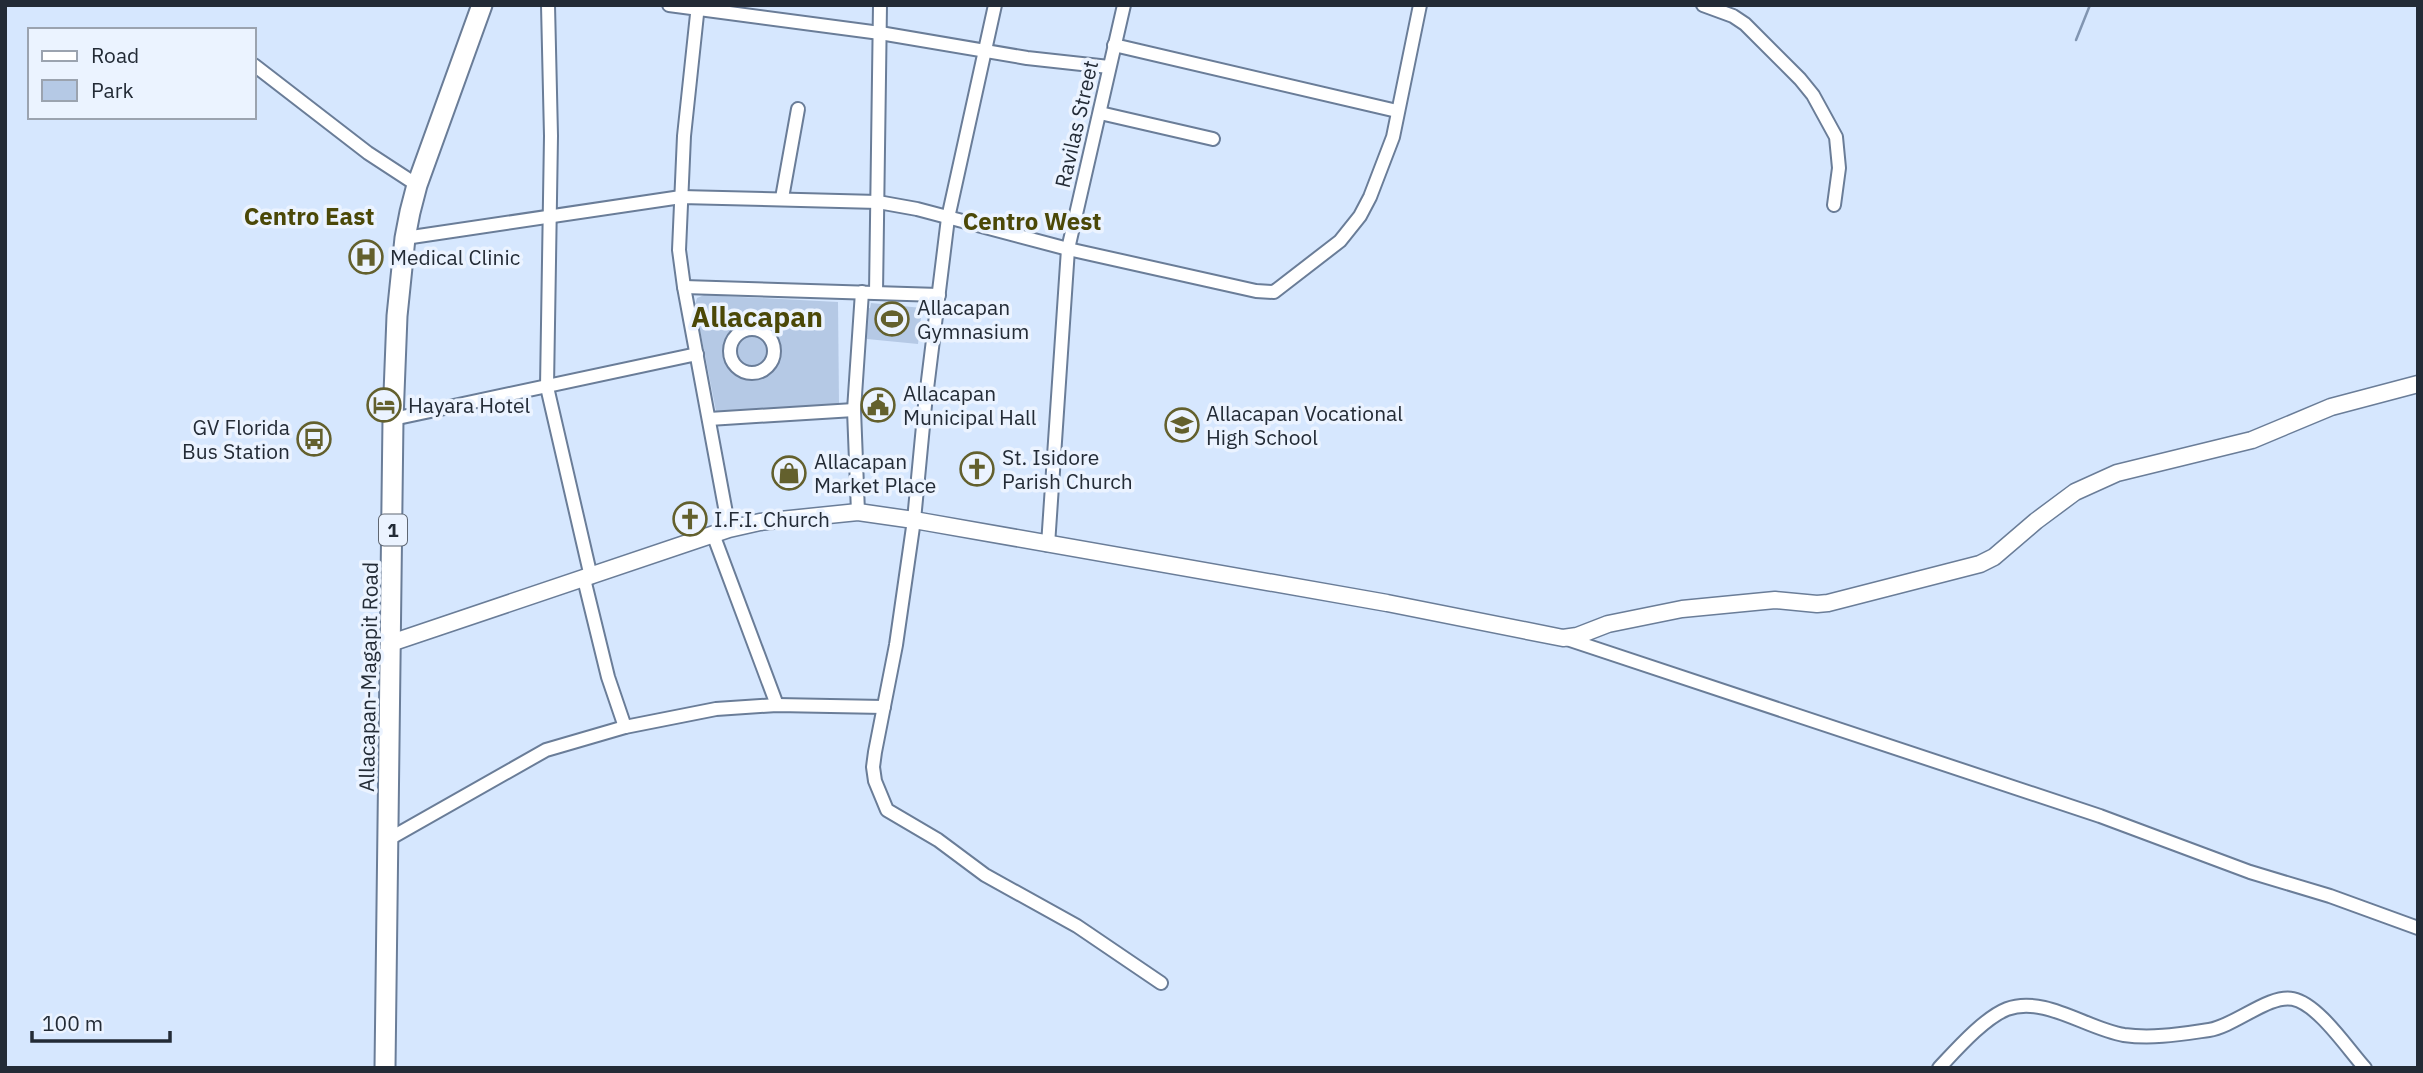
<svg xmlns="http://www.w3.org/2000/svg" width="2423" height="1073" font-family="'IBM Plex Sans',sans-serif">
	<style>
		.green { fill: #b5c9e5 }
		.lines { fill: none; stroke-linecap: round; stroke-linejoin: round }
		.stream { stroke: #8195b1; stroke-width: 2.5 }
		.minor-casing { stroke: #6a7d98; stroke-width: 16 }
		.major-casing { stroke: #6a7d98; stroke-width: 19 }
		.highway-casing { stroke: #6a7d98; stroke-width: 23 }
		.minor { stroke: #fff; stroke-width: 12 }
		.major { stroke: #fff; stroke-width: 16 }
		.highway { stroke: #fff; stroke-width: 19 }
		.labels { text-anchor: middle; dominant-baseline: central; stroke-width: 7; stroke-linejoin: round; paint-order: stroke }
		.shield { fill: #ebf3ff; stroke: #5f6772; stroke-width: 2 }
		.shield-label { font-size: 19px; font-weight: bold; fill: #232b36 }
		.street-label { font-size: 21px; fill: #232b36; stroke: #ebf3ff }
		.poi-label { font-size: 21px; fill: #232b36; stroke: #ebf3ff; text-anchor: start }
		.quarter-label { font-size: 24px; font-weight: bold; fill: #4b4807; stroke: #ebf3ff }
		.district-label { font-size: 28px; font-weight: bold; fill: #4b4807; stroke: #ebf3ff }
	</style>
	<rect width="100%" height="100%" fill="#d6e7fe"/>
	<g class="green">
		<polygon points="704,295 838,302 839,404 716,411 695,305 697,298"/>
		<polygon points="871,303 922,308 918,344 867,339 867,331 861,330 864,308 870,308"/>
	</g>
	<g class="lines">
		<polyline class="stream" points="2076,40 2090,5"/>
		<defs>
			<g id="minor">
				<polyline points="548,5 551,136 547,387 591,577"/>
				<polyline points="669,5 880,33 1027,58 1109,67"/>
				<polyline points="698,5 684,136 679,250 684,287 729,529"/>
				<polyline points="995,5 948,218 925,405 914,520 896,645 875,752 873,767 875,781 887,810 938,840 985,875 1077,926 1161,983"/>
				<polyline points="1703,5 1733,16 1745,24 1800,79 1813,95 1836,137 1839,168 1834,205"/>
				<polyline points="1114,45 1397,111"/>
				<polyline points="254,65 368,153 417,185"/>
				<polyline points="1100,113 1213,139"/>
				<polyline points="782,198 798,109"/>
				<polyline points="405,238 681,197 878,202 917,209 1068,249 1256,291 1274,292 1340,241 1360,216 1370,197 1393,137 1420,5"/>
				<polyline points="684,287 939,295"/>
				<polyline points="876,293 880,5"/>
				<circle cx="752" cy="351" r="22"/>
				<polyline points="393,419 697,354"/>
				<polyline points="709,419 854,410"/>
				<polyline points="858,512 854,410 862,292"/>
				<polyline points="713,534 777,705"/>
				<polyline points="1048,545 1068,249 1124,5"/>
				<polyline points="584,579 608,677 625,727"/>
				<polyline points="1567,639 2100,816 2250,872 2330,896 2418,928"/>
				<polyline points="389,839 546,750 625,727 716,709 777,705 884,707"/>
				<path d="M1939 1068C1956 1050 1984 1018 2007 1009 2044 995 2087 1029 2124 1035 2153 1039 2181 1034 2209 1030 2235 1026 2269 994 2293 999 2318 1004 2347 1048 2365 1068"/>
			</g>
			<polyline id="major" points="391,643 729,529 760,522 858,512 914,520 1387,603 1563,638 1577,636 1608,624 1682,609 1775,600 1817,604 1828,603 1980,564 1994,557 2036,521 2075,492 2117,473 2252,440 2331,407 2418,384"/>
			<polyline id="highway" points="385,1068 393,419 397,316 405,238 410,212 417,185 482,5"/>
		</defs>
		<use href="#minor" class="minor-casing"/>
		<use href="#major" class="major-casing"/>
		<use href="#highway" class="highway-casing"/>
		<use href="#minor" class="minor"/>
		<use href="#major" class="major"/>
		<use href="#highway" class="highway"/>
	</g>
	<defs>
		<symbol id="hospital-ring" viewBox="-11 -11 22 22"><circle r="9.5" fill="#ebf3ff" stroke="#63602d" stroke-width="1.5"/><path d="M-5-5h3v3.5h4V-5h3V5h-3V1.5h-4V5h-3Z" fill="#63602d"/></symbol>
		<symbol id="stadium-ring" viewBox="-11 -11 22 22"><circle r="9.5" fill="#ebf3ff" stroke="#63602d" stroke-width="1.5"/><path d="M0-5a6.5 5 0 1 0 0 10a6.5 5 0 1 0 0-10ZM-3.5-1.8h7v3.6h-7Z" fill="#63602d"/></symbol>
		<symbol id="hotel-ring" viewBox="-11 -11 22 22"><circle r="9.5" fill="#ebf3ff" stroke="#63602d" stroke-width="1.5"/><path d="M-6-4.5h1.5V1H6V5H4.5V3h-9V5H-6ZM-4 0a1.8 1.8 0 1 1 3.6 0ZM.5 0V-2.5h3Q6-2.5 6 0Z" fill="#63602d"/></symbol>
		<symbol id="civic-ring" viewBox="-11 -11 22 22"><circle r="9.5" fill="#ebf3ff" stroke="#63602d" stroke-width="1.5"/><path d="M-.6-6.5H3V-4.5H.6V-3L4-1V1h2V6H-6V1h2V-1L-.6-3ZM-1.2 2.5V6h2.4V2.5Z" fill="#63602d"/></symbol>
		<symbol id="school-ring" viewBox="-11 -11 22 22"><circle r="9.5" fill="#ebf3ff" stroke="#63602d" stroke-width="1.5"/><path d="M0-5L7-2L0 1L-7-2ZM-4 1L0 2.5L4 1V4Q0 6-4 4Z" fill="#63602d"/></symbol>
		<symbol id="bus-ring" viewBox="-11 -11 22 22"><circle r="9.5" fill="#ebf3ff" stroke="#63602d" stroke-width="1.5"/><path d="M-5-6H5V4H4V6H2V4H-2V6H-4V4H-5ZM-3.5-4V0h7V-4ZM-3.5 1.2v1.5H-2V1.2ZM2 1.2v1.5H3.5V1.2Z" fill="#63602d"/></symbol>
		<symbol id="church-ring" viewBox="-11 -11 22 22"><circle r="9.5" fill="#ebf3ff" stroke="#63602d" stroke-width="1.5"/><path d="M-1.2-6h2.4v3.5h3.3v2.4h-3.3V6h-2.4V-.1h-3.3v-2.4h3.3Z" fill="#63602d"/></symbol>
		<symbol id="shop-ring" viewBox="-11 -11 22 22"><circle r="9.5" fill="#ebf3ff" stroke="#63602d" stroke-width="1.5"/><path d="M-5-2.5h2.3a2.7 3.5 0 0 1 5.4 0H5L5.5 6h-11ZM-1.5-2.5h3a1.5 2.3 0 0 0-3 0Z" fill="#63602d"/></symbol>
	</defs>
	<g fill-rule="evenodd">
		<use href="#hospital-ring" x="347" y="238" width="38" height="38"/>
		<use href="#stadium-ring" x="873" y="300" width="38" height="38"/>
		<use href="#hotel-ring" x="365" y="386" width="38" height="38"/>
		<use href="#civic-ring" x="859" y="386" width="38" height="38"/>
		<use href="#school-ring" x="1163" y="406" width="38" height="38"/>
		<use href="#bus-ring" x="295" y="420" width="38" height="38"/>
		<use href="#church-ring" x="958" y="450" width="38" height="38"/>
		<use href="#shop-ring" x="770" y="454" width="38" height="38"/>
		<use href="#church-ring" x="671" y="500" width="38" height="38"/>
	</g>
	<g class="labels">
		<rect class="shield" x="379" y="514.5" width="28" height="31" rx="5"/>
		<g class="shield-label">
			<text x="393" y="530">1</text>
		</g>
		<g class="street-label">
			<text transform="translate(1076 124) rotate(-77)">Ravilas Street</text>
			<text transform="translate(368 677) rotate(-89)">Allacapan-Magapit Road</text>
		</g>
		<g class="poi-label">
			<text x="390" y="257">Medical Clinic</text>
			<text x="917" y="307">Allacapan<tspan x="917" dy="24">Gymnasium</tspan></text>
			<text x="903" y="393">Allacapan<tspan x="903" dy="24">Municipal Hall</tspan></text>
			<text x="408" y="405">Hayara Hotel</text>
			<text x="1206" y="413">Allacapan Vocational<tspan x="1206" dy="24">High School</tspan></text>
			<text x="290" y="427" text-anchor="end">GV Florida<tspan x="290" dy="24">Bus Station</tspan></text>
			<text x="1002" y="457">St. Isidore<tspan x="1002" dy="24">Parish Church</tspan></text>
			<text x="814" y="461">Allacapan<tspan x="814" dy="24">Market Place</tspan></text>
			<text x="714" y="519">I.F.I. Church</text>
		</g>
		<g class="quarter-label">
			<text x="309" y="216">Centro East</text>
			<text x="1032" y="221">Centro West</text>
		</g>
		<g class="district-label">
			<text x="757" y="316">Allacapan</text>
		</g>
	</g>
	<rect width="2423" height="1073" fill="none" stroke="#232b36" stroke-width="14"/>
	<rect x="28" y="28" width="228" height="91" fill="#ebf3ff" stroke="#9ba3af" stroke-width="2"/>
	<rect x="42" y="51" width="35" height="10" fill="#ffffff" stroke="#9ba3af" stroke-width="2"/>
	<text x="91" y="63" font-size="21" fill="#232b36">Road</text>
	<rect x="42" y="80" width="35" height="21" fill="#b5c9e5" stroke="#9ba3af" stroke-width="2"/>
	<text x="91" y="98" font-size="21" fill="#232b36">Park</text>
	<path d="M32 1031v10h138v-10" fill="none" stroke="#232b36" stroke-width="3.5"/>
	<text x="42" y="1031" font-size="21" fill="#232b36" stroke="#ebf3ff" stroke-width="5" paint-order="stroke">100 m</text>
</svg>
